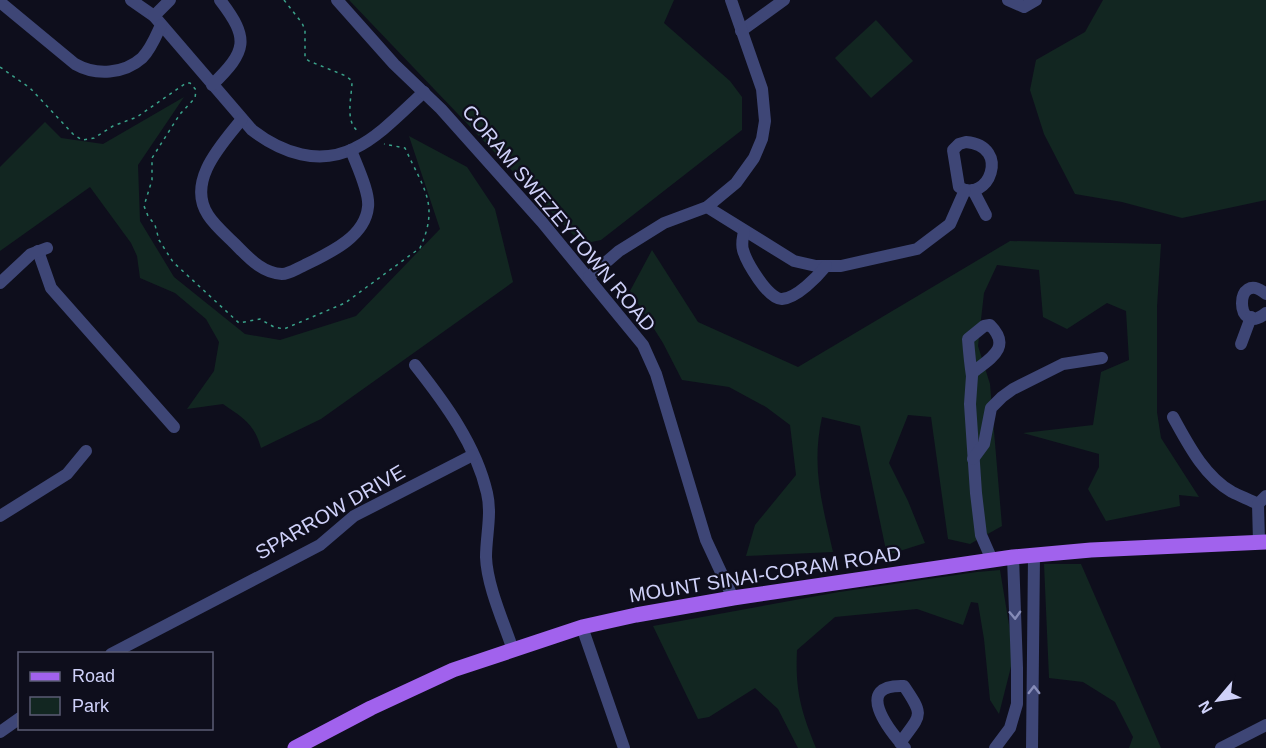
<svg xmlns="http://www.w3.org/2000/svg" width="1266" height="748" font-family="Arial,sans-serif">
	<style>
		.green { fill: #122621 }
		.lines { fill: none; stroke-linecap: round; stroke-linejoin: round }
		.path { stroke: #3aa28a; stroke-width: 1.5; stroke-dasharray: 3 4.5; stroke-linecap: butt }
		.minor { stroke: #3e4676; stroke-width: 12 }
		.major { stroke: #a162ed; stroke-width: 15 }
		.oneway { stroke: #868cb8 }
		.labels { text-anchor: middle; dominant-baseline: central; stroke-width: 4.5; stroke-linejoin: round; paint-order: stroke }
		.street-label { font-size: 20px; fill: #cfd1f9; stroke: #0e0e1c }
	</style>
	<rect width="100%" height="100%" fill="#0e0e1c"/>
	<g class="green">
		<polygon points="349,0 674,0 664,23 730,81 742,97 742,130 601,240 582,244"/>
		<polygon points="1103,0 1266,0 1266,200 1182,218 1122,202 1075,194 1044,134 1030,90 1036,60 1085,32"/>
		<polygon points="876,20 913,61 871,98 835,58"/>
		<path d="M184 97 138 165 140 221 174 277 245 334 280 340 356 316 440 229 409 136 467 167 495 209 513 282 321 419 261 448C254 423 243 418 223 404L187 409 214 371 219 342 206 319 175 293 140 278 137 256 131 243 90 187 0 251V167L45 122 61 138 103 144Z"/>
		<path d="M1010 241 1161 244 1157 307V412L1161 438 1199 497 1179 495 1180 506 1106 521 1088 489 1099 467V454L1023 433 1093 425 1101 372 1129 360 1126 311 1107 303 1067 329 1043 317 1039 270 997 265 984 293 978 346 990 384 1002 526 970 544 948 539 931 417 908 415 889 463 908 501 925 543 887 555 860 426 822 417C811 467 822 503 833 552L746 556 755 525 796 475 790 425 766 407 729 387 682 380 663 343 630 291 652 250 698 322 798 367Z"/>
		<polygon points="1044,564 1081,564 1161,748 1129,748 1133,737 1115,702 1083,682 1049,678"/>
		<path d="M1000 570 1014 655 999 714 990 700 984 639 978 603 971 602 963 625 917 609 835 617 797 650C795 691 801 711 816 748H798L778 709 755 688 709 717 698 719 653 626 839 592 977 572Z"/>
	</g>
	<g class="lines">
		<g class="path">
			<path d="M284 0 302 23 305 30V58L309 61 346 76 352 81C352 97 344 122 359 132"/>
			<path d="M0 67 30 88 73 134 82 140 94 138 113 126 137 117 186 83H190L196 90 195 98 180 114 152 158V180L144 206 148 216 155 225 159 240 173 262 239 323 260 319 274 327 284 329 345 303 420 248C440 204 423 188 405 148L384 144"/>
		</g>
		<g class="minor">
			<path d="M131 0 154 16 252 130C282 153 319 166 355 148 379 137 404 110 424 92"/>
			<polyline points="337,0 394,64 441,109 542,222 643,345 656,374 706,540 733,598"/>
			<polyline points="1008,0 1024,7 1036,0"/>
			<path d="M0 2 75 64C96 76 124 74 142 58 151 49 156 36 161 25"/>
			<polyline points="154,16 170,0"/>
			<polyline points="741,31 784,0"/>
			<path d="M212 85C247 51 250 39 220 0"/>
			<path d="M242 119C222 144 186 181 208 215 215 226 227 236 236 245 249 258 262 273 282 274 289 274 296 269 303 266 327 254 365 238 368 207 370 192 356 164 351 150"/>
			<path d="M966 142C1012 146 988 205 959 187L953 150 959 144Z"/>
			<polyline points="973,190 986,215"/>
			<polyline points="707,207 794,261 816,266 841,266 917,249 950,224 965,190"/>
			<path d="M744 231C743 238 741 243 743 250 746 261 768 300 782 299 797 298 817 277 826 266"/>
			<polyline points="38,251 51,288 174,427"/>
			<polyline points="589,277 619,251 664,223 707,207 736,183 754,158 762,139 765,121 762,89 731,0"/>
			<polyline points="0,283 31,254 47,248"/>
			<path d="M1266 294C1234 267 1234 339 1266 313"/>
			<polyline points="1241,344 1251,317"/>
			<path d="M415 365C445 403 476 445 487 493 492 514 486 536 486 557 487 586 504 623 513 650"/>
			<path d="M972 373C989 359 1013 348 990 325L984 326 968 339C969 352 970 363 972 376L970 404 976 493 981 535 992 560"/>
			<path d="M1173 417C1188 444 1204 476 1232 492 1240 496 1250 500 1258 504"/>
			<polyline points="973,459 984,444 991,408 1002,397 1013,389 1063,364 1102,358"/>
			<polyline points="0,516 67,474 86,451"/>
			<polyline points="1259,542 1258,504 1266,496"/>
			<polyline points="582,627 624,748"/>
			<polyline points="111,654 320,545 354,516 473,455"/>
			<polyline points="0,732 20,718"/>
			<path d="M900 743C921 714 925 717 904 686 853 684 888 729 905 748"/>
			<polyline points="995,748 1010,728 1017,704 1017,668 1013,557"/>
			<polyline points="1032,748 1034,556"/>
			<polyline points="1221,748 1266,725"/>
		</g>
		<polyline class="major" points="295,748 371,708 453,670 582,627 636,615 733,598 1013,557 1091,550 1266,542"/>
	</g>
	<defs><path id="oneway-chevron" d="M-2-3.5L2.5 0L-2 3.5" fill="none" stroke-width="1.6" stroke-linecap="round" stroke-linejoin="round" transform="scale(1.5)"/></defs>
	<g class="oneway">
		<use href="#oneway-chevron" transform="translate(1015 615) rotate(88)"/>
		<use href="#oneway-chevron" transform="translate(1034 690) rotate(-90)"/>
	</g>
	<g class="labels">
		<g class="street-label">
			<text transform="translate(559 218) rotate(50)">CORAM SWEZEYTOWN ROAD</text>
			<text transform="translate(330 512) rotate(-30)">SPARROW DRIVE</text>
			<text transform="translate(765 574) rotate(-9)">MOUNT SINAI-CORAM ROAD</text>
		</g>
	</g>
	<rect x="18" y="652" width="195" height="78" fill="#0e0e1c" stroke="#5b5c74" stroke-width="1.5"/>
	<rect x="30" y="672" width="30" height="9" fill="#a162ed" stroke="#5b5c74" stroke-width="1.5"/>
	<text x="72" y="682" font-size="18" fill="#cfd1f9">Road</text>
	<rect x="30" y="697" width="30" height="18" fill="#122621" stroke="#5b5c74" stroke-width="1.5"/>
	<text x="72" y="712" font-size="18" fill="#cfd1f9">Park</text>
	<g transform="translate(1218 700) rotate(241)" stroke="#0e0e1c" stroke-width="4.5" paint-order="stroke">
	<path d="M0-4.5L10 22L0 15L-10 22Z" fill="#cfd1f9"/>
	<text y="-9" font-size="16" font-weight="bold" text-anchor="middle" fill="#cfd1f9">N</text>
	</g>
</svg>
